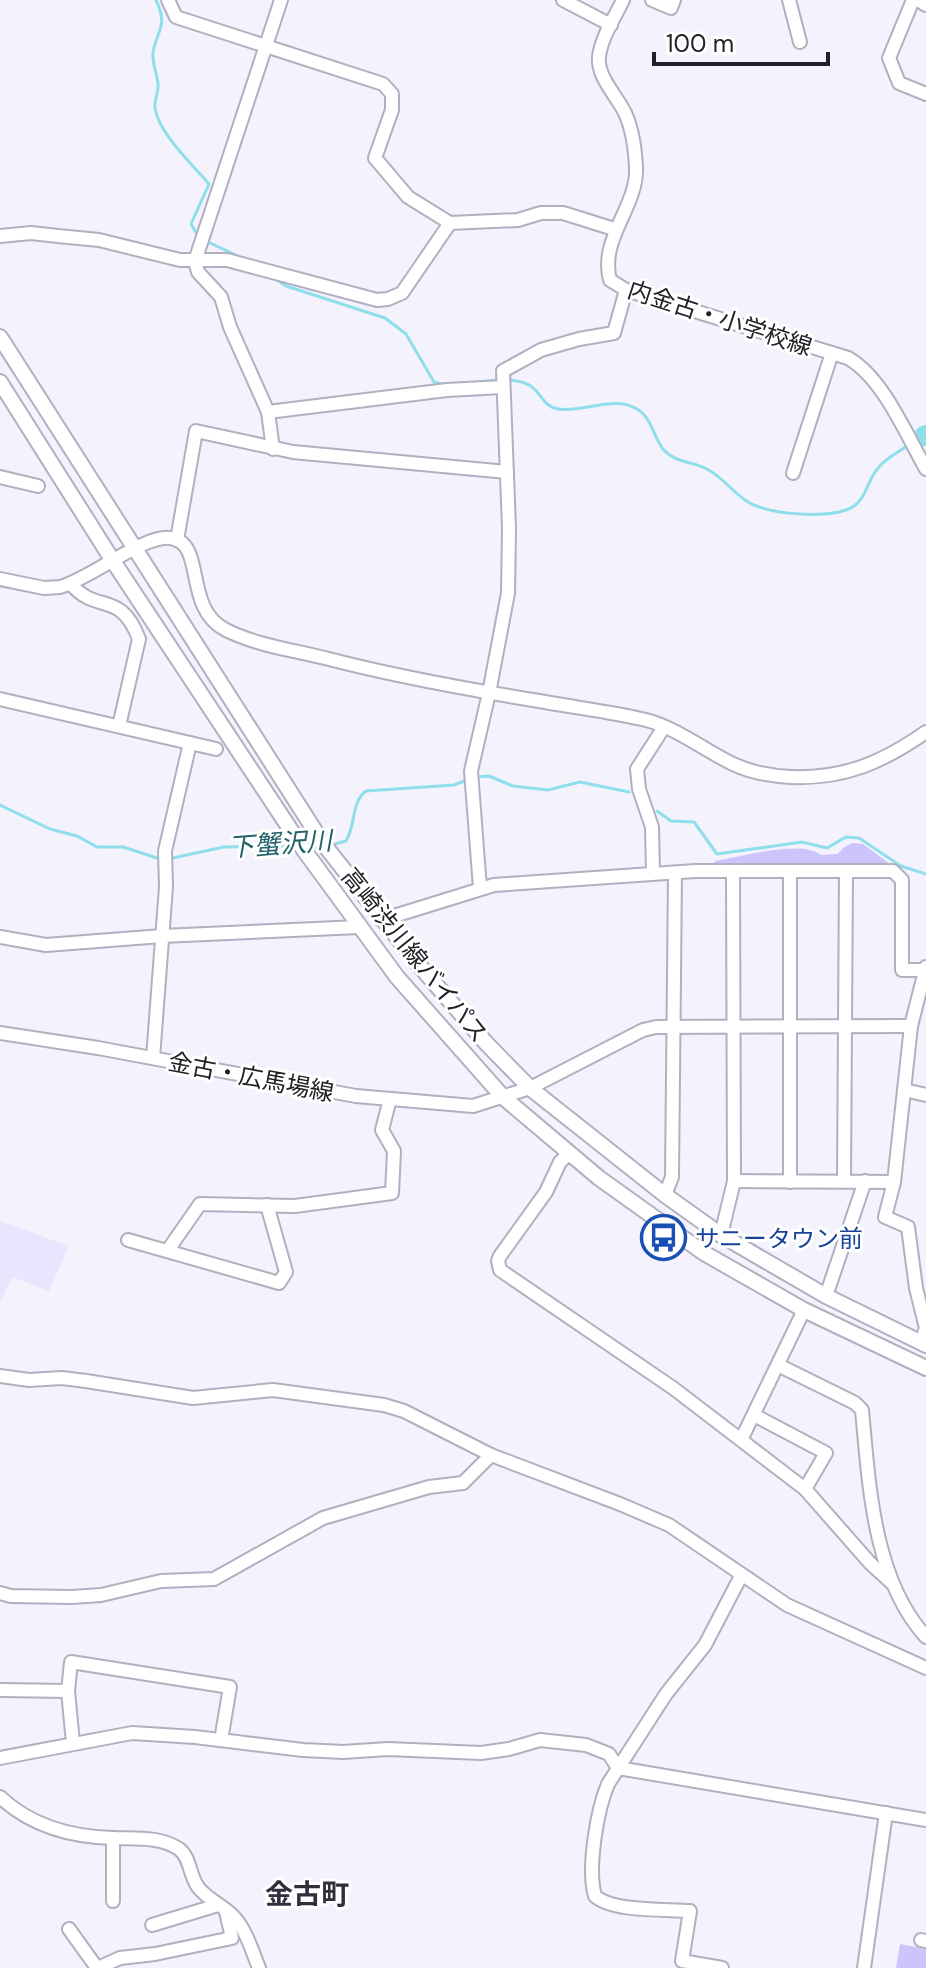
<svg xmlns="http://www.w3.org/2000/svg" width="926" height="1968" font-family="'DM Sans','Noto Sans JP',sans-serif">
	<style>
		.built { fill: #e8e6ff }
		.green { fill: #ccc5fc }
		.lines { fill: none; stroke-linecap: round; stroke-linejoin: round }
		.stream { stroke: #8fdfea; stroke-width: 3 }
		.river { stroke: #8fdfea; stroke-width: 20 }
		.minor-casing { stroke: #b1b0c1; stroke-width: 16 }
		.major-casing { stroke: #b1b0c1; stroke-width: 18 }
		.minor { stroke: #fff; stroke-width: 12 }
		.major { stroke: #fff; stroke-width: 14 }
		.labels { text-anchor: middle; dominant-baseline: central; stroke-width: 6; stroke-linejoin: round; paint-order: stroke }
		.street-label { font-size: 24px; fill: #212026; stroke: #fff }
		.transit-label { font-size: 24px; fill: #164399; stroke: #fff; text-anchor: start }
		.water-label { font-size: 26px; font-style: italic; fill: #21626a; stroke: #fff }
		.quarter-label { font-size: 28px; font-weight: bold; fill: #312f3c; stroke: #fff }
	</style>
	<rect width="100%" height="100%" fill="#f3f2fd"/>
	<polygon class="built" points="0,1221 69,1246 49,1291 12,1277 0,1303"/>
	<g class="green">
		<path d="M852 843 863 844 894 867H714L715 861C740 857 802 839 821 855L838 854 843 848Z"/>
		<polygon points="900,1944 926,1949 926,1968 896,1968"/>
	</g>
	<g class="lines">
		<g class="stream">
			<path d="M156 0C169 27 156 31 153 53 152 64 157 73 158 84 159 92 154 100 155 108 159 134 193 165 209 184L191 224 198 236"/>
			<polyline points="204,240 244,259"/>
			<polyline points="274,278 286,286 385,318 406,334 434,382 446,385"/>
			<path d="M509 380C545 382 536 405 558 409 583 413 614 395 637 409 652 418 653 436 663 449 673 462 694 462 707 469 722 477 732 491 745 500 766 515 822 518 846 510 866 504 866 482 878 468 886 458 897 453 907 446"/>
			<polyline points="477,382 501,380"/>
			<polyline points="914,442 924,436"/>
			<polyline points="476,777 489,776 513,786 548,790 580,782 629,792"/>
			<polyline points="0,805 50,829 77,836 97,847 123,847 160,859"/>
			<polyline points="657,811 671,821 694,822 717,854 802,842 827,848 846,837 859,838 901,866 926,874"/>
			<path d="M331 845 346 841C356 825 351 802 366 791L454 785 469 779"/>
			<polyline points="168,859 224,847 295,846"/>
		</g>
		<polyline class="river" points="924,436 926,435"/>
		<defs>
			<g id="minor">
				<polyline points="168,0 176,17 383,84 392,94 392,110 375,158 408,197 450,223"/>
				<polyline points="563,0 611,25"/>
				<path d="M623 0C615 17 601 38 599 57 597 77 617 96 625 113 633 130 635 148 636 167 638 207 599 238 610 280L626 290 848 358C883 378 906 434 926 469"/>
				<polyline points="652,0 671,8 674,0"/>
				<polyline points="789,0 800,42"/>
				<polyline points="913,0 889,58 899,83 926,94"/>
				<polyline points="0,236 31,233 58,236 99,240 180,260 227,260 377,300 388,299 402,293 450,223 518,220 541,213 563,213 614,229"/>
				<polyline points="268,412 447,390 503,387"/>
				<polyline points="273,449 268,412 230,327 221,297 198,272 195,261 281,0"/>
				<polyline points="793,473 832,353"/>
				<polyline points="0,477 38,486"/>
				<polyline points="177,540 196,431 293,452 507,472"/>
				<path d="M0 579 44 588 60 587C90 579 143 535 170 538 207 542 182 608 226 630 256 645 292 650 325 658 397 677 471 690 545 702 578 708 613 712 646 720 677 728 704 750 733 764 750 772 772 776 791 777 845 779 883 762 926 732"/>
				<path d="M71 584C97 615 120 589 139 639L119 726"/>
				<polyline points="0,699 216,749"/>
				<polyline points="653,873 652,827 639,789 637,769 664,727"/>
				<polyline points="480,888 471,771 489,693 508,593 509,528 503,371 541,350 579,339 614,333 626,290"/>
				<polyline points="381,920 494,885 695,871 893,871 902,880 902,970 925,970"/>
				<polyline points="0,937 46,945 162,936 359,927"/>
				<polyline points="0,1033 98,1048 356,1096 473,1106 530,1088 643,1030 656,1027 911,1026"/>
				<polyline points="153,1058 166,887 165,851 190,743"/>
				<polyline points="904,1090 926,1095"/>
				<polyline points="570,1153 560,1162 546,1192 500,1256 498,1261 500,1270 673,1388 805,1489 870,1563 892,1583"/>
				<polyline points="734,1181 894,1182"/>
				<polyline points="844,1181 846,871"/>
				<polyline points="790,1182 790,872"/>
				<polyline points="665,1195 672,1177 675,874"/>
				<polyline points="721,1235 734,1181 733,871"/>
				<polyline points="128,1240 279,1283 286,1272 267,1205"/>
				<polyline points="168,1250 200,1204 295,1206 392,1193 394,1151 382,1130 390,1099"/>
				<polyline points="826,1296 865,1181"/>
				<polyline points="921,1343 926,1328 916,1288 908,1227 885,1217 894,1182 911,1026 926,967"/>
				<path d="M778 1365 855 1403 862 1410C869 1484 873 1579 926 1637"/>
				<polyline points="0,1376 29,1380 62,1378 86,1381 193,1398 273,1390 384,1405 404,1411 491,1455 620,1504 669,1525 787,1605 926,1668"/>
				<polyline points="754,1415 826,1453 805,1489"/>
				<polyline points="742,1438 804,1310"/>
				<polyline points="0,1593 11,1596 72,1597 101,1595 161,1581 214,1579 323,1518 429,1487 463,1483 491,1455"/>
				<polyline points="0,1690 68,1691 71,1662 230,1687 221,1740"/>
				<polyline points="68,1691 73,1743"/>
				<polyline points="0,1758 132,1733 195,1737 303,1750 343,1752 388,1749 481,1753 509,1749 540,1740 586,1745 609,1754 618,1768 926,1820"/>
				<path d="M0 1797C31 1826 71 1837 113 1838 134 1839 160 1836 179 1849 191 1858 189 1875 198 1887 206 1898 220 1904 231 1914 245 1926 252 1951 259 1968"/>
				<polyline points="113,1838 113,1901"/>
				<polyline points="152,1925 218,1905"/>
				<polyline points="69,1929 97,1968"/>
				<polyline points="921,1940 926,1941"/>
				<polyline points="98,1968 120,1958 155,1954 232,1938 226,1912"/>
				<path d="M722 1968 682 1961 690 1911C665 1909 613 1912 595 1896 587 1869 597 1810 608 1784L666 1694 705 1645 741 1576"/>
				<polyline points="864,1968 886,1813"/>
			</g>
			<g id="major">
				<polyline points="920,0 926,4"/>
				<polyline points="0,337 322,842 419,965 486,1043 530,1088 665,1195 721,1235 826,1296 926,1345"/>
				<polyline points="0,382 113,561 304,850 397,977 503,1097 599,1178 704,1253 804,1310 926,1368"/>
			</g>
		</defs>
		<use href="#minor" class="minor-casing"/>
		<use href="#major" class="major-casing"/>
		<use href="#minor" class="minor"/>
		<use href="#major" class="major"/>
	</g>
	<defs>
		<symbol id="bus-ring" viewBox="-11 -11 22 22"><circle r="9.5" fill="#fff" stroke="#1a4fb4" stroke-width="1.5"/><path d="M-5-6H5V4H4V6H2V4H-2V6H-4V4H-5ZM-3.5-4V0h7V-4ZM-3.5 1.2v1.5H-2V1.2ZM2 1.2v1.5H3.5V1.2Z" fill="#1a4fb4"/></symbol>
	</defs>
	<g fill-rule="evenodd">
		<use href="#bus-ring" x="638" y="1212" width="51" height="51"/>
	</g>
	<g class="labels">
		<g class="street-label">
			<text transform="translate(720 318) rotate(18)">内金古・小学校線</text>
			<text transform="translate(415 955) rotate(51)">高崎渋川線バイパス</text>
			<text transform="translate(251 1077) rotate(11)">金古・広馬場線</text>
		</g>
		<g class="transit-label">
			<text x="695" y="1238">サニータウン前</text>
		</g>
		<g class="water-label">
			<text transform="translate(280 844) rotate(-4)">下蟹沢川</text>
		</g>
		<g class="quarter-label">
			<text x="307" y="1894">金古町</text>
		</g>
	</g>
	<path d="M654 52v12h174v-12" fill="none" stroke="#212026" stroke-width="4"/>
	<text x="666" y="52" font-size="24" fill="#212026" stroke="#ffffff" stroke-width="6" paint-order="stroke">100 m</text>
</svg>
